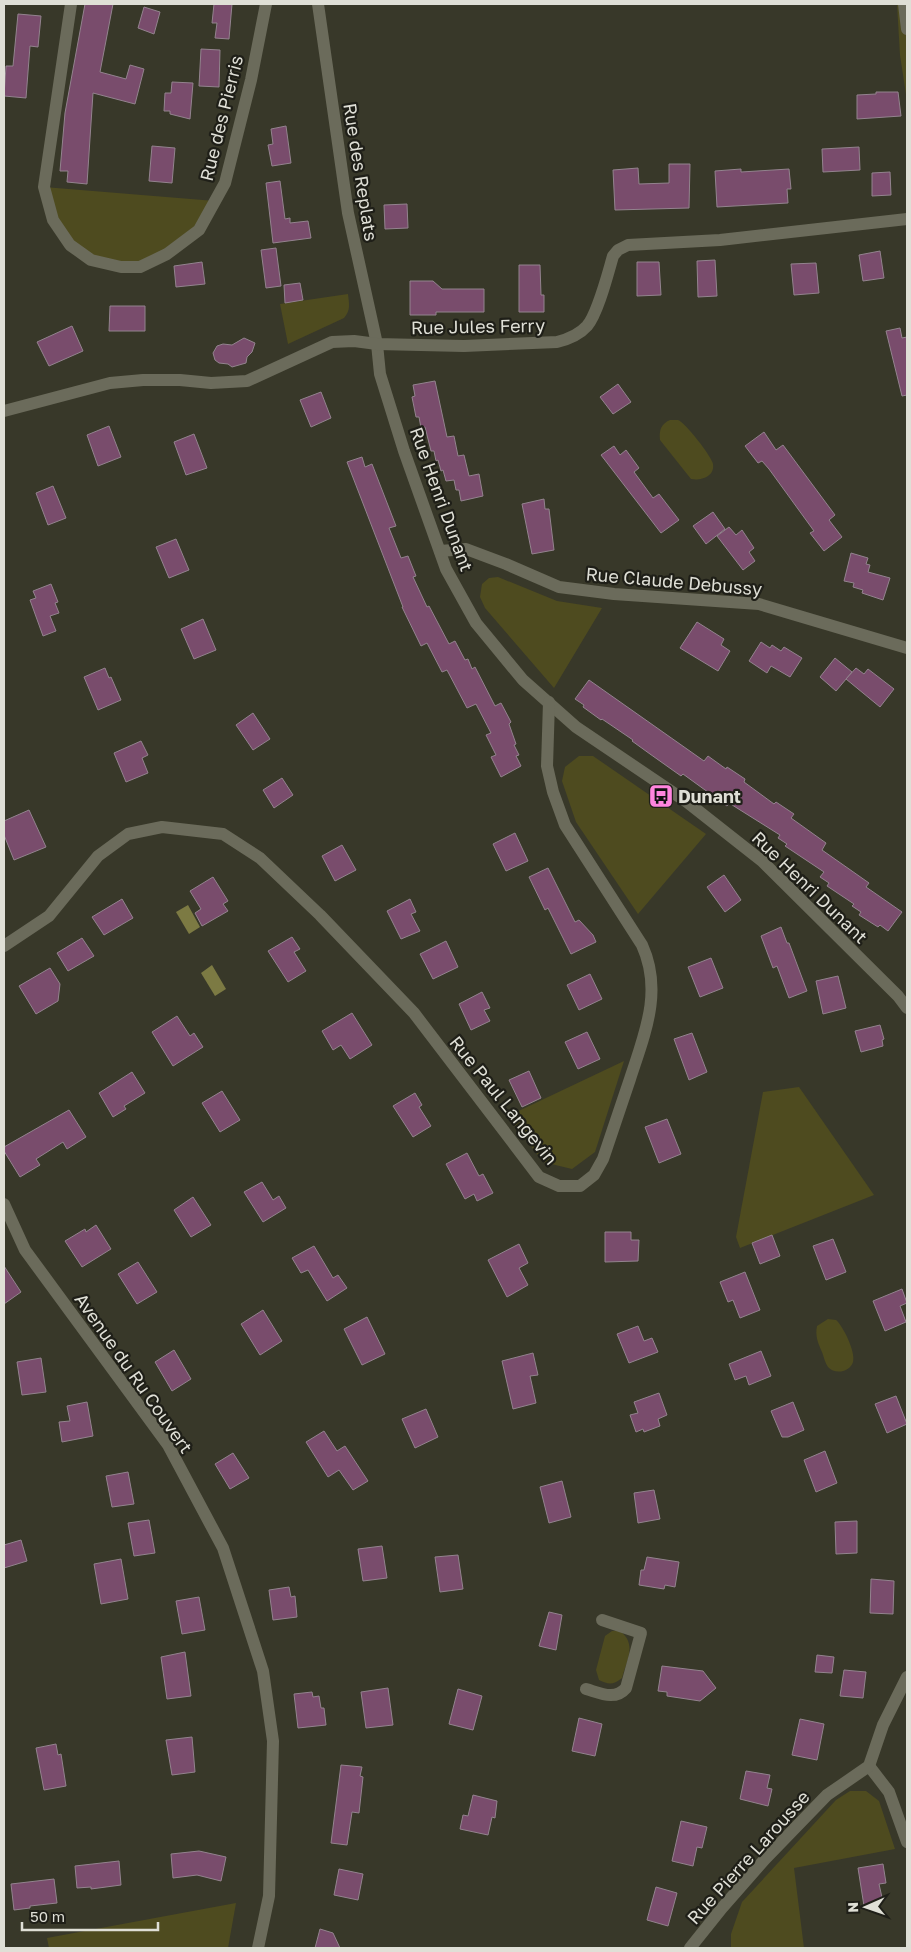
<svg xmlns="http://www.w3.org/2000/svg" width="911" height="1952" font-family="'Golos Text',sans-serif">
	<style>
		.green { fill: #4e4b1f }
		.water { fill: #7c7a43 }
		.building { fill: #794c6c; stroke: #93838e }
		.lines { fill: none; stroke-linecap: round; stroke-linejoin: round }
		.minor { stroke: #6b6b5b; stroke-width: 12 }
		.labels { text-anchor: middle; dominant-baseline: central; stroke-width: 4.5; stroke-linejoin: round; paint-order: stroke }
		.street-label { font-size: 18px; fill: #dfdfd6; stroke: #1f1f18 }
		.poi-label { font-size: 18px; font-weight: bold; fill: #dfdfd6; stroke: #1f1f18; text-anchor: start }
	</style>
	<rect width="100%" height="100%" fill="#383829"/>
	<g class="green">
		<polygon points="897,4 907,4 907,101 900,55"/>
		<polygon points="44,187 215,201 199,230 167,254 121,267 70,245"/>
		<path d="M348 294C349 304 351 310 344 318L288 344 280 304Z"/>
		<path d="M670 420C673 420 675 420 678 420 685 422 712 457 713 464 715 477 700 481 691 479L660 440C659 430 661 424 670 420Z"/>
		<polygon points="498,577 557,601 602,608 554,688 485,608 480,597 482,584 489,578"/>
		<polygon points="579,756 593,756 706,834 638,914 576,822 562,781 565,767"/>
		<polygon points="624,1061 595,1152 572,1169 543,1162 508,1116"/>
		<polygon points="799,1087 874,1195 740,1248 736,1237 763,1092"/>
		<path d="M828 1319 836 1320C843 1326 856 1352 853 1362 850 1372 835 1375 828 1367 825 1363 824 1357 822 1352 818 1343 815 1336 817 1326Z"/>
		<path d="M612 1631H620C637 1644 627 1660 622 1678 613 1685 609 1685 599 1680L596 1670 605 1636Z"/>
		<polygon points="850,1791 866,1791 879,1801 895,1849 794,1868 804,1948 731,1948 731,1934 742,1902 836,1800"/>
		<polygon points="236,1903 228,1948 49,1948 47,1938"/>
	</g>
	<g class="water">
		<polygon points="188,905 200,927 189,934 176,912"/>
		<polygon points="212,965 226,989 215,996 201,973"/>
	</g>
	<g class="building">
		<polygon points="85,4 113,4 100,72 126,79 130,65 144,69 135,104 93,93 87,184 67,182 68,171 60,171 65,113"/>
		<polygon points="214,4 232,4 229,39 215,38 217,23 212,23"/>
		<polygon points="144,7 160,12 154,34 138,28"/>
		<polygon points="18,14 41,16 38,47 30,46 26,98 4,96 6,66 13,66"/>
		<polygon points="201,49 220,50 219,87 199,86"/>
		<polygon points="172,82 193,83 190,119 170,114 170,111 164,111 165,93 171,93"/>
		<polygon points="876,92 898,92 901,116 857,119 857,95 876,94"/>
		<polygon points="286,126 291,163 272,166 268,145 273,144 271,129"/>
		<polygon points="152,146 175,148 172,183 149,181"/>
		<polygon points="859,147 860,170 823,172 822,149"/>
		<polygon points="669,164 690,164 689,208 615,210 613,170 638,168 639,184 669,183"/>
		<polygon points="741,169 741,172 789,169 791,189 787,189 788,203 717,207 715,171"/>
		<polygon points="890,172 891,195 872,196 872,173"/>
		<polygon points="280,181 285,219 290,218 290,223 308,221 311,238 273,243 266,183"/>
		<polygon points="407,204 408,228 385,229 384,205"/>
		<polygon points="276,248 281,286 266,288 261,250"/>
		<polygon points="880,251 884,278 863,281 859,255"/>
		<polygon points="715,260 717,296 698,297 697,261"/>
		<polygon points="202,262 205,284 176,287 174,266"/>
		<polygon points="637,262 659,262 661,295 637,296"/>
		<polygon points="816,263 819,293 794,295 791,264"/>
		<polygon points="519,265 540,265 541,295 544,295 544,312 519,312"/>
		<polygon points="410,281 433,281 442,289 484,289 484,312 436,312 436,315 410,315"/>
		<polygon points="300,283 303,300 285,303 284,285"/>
		<polygon points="110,306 145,306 145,331 109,331"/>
		<polygon points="72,326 83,351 49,366 37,342"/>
		<polygon points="900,328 902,338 907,337 907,395 902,396 886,331"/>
		<polygon points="244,338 255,343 252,352 247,357 246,363 232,367 228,364 219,363 215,360 213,353 217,346 223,344 232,345"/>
		<polygon points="435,381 447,437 454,436 458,456 464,455 469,476 479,474 483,496 461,501 459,490 456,490 454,480 446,481 443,470 441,471 438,460 436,461 434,451 431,451 425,427 421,428 419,417 416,417 412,397 415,396 413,385"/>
		<polygon points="618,384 631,402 613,414 600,397"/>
		<polygon points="321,392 331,418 311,427 300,400"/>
		<polygon points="109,426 121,457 98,466 87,435"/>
		<polygon points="764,432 776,450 783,445 835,515 829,520 842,537 824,551 810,533 814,531 769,469 762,461 758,463 745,446"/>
		<polygon points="194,434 207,468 186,475 174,442"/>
		<polygon points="614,446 620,455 626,450 639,468 634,472 653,498 659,494 679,520 661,533 601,455"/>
		<polygon points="362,457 365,467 372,464 396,526 389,528 401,558 408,556 416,576 413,577 427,607 429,606 449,644 455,641 465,660 468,659 472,669 475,667 495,706 501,703 511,722 509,724 516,744 514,745 519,755 516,756 521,766 501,777 491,757 496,755 486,735 491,733 476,704 467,708 447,670 442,672 427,643 421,646 402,607 403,607 347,462"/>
		<polygon points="53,486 66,518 48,525 36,493"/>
		<polygon points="544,499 545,509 549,509 554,550 532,554 522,504"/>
		<polygon points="713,512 725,529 706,544 693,526"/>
		<polygon points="729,527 736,535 742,530 754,548 749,552 755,561 743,570 717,536"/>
		<polygon points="176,539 189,570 169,578 156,547"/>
		<polygon points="851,553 868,558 866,564 870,565 868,572 890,578 883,600 862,593 863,590 853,587 854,583 844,581"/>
		<polygon points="51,584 58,602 55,603 59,613 50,616 56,631 43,636 30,600 36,598 33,591"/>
		<polygon points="203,619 216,650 194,659 181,629"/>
		<polygon points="697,622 724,639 721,645 730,651 718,671 680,648"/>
		<polygon points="761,642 770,648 772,645 781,651 784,647 802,658 790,677 771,666 767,673 749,661"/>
		<polygon points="835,658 852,672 836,691 820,677"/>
		<polygon points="105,668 109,678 111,677 121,700 98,710 84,677"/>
		<polygon points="856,668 864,674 868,669 894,689 880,707 846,679"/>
		<polygon points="589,680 704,761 708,756 726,769 727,767 745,779 744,782 774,804 776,802 794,814 791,818 826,843 822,850 869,883 866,887 902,912 888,931 880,925 878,927 859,915 861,912 852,906 854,904 827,886 829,883 820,877 824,872 785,846 787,844 778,838 780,835 729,803 727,806 683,774 681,776 650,754 632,741 633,740 602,719 601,720 583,707 584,705 575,699"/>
		<polygon points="253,713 270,739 253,750 236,725"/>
		<polygon points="141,741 148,755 142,758 148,773 126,782 114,753"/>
		<polygon points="282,778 293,795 274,808 263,790"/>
		<polygon points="29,810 46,847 14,860 4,835 4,821"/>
		<polygon points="515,833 528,861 506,871 493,844"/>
		<polygon points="342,845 356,870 335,881 322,856"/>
		<polygon points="548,868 575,922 579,920 593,935 596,942 571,954 548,908 545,910 529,877"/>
		<polygon points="724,875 741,900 725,912 707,887"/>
		<polygon points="213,877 228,901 223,904 228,911 202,926 195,913 201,909 190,891"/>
		<polygon points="122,899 133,918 104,935 92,917"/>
		<polygon points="410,899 416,912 411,914 420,931 401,939 387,911"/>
		<polygon points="781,927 787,943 789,943 807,991 789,998 777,966 773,968 761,936"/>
		<polygon points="292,937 300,949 294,952 306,971 288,982 268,951"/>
		<polygon points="82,938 94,956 68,971 57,953"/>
		<polygon points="446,941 458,967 433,979 420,954"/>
		<polygon points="711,958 723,988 700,997 688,967"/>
		<polygon points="50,968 60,984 58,1001 36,1014 19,986"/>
		<polygon points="590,974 602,999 579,1010 567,985"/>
		<polygon points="838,976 846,1008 823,1014 816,981"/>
		<polygon points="482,992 490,1008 484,1010 490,1021 471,1030 459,1004"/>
		<polygon points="352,1013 372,1045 350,1059 341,1045 333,1050 322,1031"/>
		<polygon points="177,1016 190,1036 194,1033 203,1047 173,1066 152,1032"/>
		<polygon points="880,1025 884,1039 882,1040 883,1046 861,1052 855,1031"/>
		<polygon points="587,1032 600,1059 578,1069 565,1042"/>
		<polygon points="692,1033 707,1072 689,1080 674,1039"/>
		<polygon points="529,1071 541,1098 522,1107 509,1080"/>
		<polygon points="132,1072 145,1093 124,1106 126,1109 113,1117 99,1093"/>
		<polygon points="222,1091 240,1120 220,1132 202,1103"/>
		<polygon points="415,1093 422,1105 419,1107 431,1126 413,1137 393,1106"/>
		<polygon points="69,1110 86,1137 67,1149 63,1142 36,1159 40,1165 20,1177 4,1151 4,1147"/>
		<polygon points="667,1119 681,1154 659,1163 645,1127"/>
		<polygon points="467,1153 479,1176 483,1174 493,1193 477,1201 474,1194 465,1199 446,1164"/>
		<polygon points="262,1182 273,1200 279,1196 286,1208 263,1222 244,1192"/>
		<polygon points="193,1197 211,1225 191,1237 174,1210"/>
		<polygon points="96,1225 111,1249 82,1267 65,1241 85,1229 86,1232"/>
		<polygon points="605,1232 631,1232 631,1240 639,1240 638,1261 605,1262"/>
		<polygon points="772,1235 780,1256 760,1264 752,1243"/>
		<polygon points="833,1239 846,1272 826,1280 813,1246"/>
		<polygon points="519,1244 528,1263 519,1268 528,1285 507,1297 488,1260"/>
		<polygon points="314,1246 333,1278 338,1275 347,1288 327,1301 308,1270 301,1273 292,1258"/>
		<polygon points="138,1262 157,1292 137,1304 118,1274"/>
		<polygon points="4,1266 21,1292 4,1304"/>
		<polygon points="745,1272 760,1310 740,1318 733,1300 728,1302 720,1282"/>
		<polygon points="902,1289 907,1303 900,1306 906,1322 885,1331 873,1301"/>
		<polygon points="263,1310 282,1341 260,1355 241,1324"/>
		<polygon points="367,1317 385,1354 362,1365 344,1329"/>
		<polygon points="638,1326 644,1341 652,1338 658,1352 629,1363 617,1334"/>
		<polygon points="174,1350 191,1379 172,1391 155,1362"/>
		<polygon points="761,1351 771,1376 749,1385 746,1376 735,1380 729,1364"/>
		<polygon points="533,1353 538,1375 530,1376 536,1403 513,1409 502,1361"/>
		<polygon points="41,1358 46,1392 22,1395 17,1362"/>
		<polygon points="659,1393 667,1415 658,1419 660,1426 644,1432 643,1429 636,1432 630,1415 638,1413 634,1402"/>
		<polygon points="896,1396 907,1424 887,1433 875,1404"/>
		<polygon points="87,1402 93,1436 62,1442 59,1422 70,1421 67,1406"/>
		<polygon points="793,1402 804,1430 788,1437 782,1437 771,1411"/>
		<polygon points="426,1409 438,1437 415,1448 402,1419"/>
		<polygon points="324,1431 337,1451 345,1446 368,1481 353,1490 339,1470 328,1477 306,1442"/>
		<polygon points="825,1451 837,1483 816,1492 804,1460"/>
		<polygon points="233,1453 249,1478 230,1489 215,1464"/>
		<polygon points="128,1472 134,1504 112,1507 106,1476"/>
		<polygon points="562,1481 571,1517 549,1523 540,1487"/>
		<polygon points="654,1490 660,1519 638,1523 634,1493"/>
		<polygon points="149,1520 155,1553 134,1556 128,1523"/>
		<polygon points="857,1521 857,1553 836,1554 835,1522"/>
		<polygon points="21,1540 27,1561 4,1568 4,1545"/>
		<polygon points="382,1546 387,1578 363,1581 358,1549"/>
		<polygon points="458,1555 463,1589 440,1592 435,1557"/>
		<polygon points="647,1557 679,1562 675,1587 665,1585 664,1589 639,1585 641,1570 644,1570"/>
		<polygon points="121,1559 128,1599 101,1604 94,1564"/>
		<polygon points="871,1579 894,1581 893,1614 870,1613"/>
		<polygon points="289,1587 291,1597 295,1596 297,1617 273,1620 269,1590"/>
		<polygon points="199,1597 205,1630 182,1634 176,1601"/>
		<polygon points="549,1612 562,1615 556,1650 539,1646"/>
		<polygon points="185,1652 191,1696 167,1699 161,1657"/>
		<polygon points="817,1655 834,1657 832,1673 815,1672"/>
		<polygon points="662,1666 703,1671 716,1688 700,1701 667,1696 667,1692 658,1691"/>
		<polygon points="844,1670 866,1672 863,1698 840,1696"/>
		<polygon points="388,1688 393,1725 366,1728 361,1692"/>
		<polygon points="458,1689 482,1696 473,1730 449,1724"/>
		<polygon points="312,1692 313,1697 319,1696 321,1708 324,1708 326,1725 298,1728 294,1694"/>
		<polygon points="579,1718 602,1724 595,1756 572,1751"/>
		<polygon points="800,1719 824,1724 817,1760 792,1755"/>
		<polygon points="192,1737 195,1772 172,1775 166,1740"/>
		<polygon points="56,1744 58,1755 61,1754 66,1786 44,1790 36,1748"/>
		<polygon points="341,1765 362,1767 360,1776 363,1777 359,1813 352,1812 347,1845 331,1843"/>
		<polygon points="746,1771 770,1775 767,1788 772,1789 768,1806 740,1799"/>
		<polygon points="473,1795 497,1801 495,1818 492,1817 488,1835 460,1829 463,1815 468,1816"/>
		<polygon points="681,1821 707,1827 702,1848 697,1847 693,1866 672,1861"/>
		<polygon points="199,1851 226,1857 221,1881 197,1875 173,1878 171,1854"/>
		<polygon points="119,1861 121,1885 91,1889 91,1887 77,1888 75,1866"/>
		<polygon points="883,1864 886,1883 879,1884 883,1902 864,1906 858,1868"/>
		<polygon points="339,1869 363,1874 358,1900 334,1895"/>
		<polygon points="54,1879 57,1903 30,1906 30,1908 14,1910 11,1884"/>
		<polygon points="656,1887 677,1893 668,1926 647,1920"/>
		<polygon points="320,1929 333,1933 340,1948 315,1948"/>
	</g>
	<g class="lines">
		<g class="minor">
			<polyline points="71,4 44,187 53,220 70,245 91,260 121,267 140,267 167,254 199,230 225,183 251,80 266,4"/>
			<polyline points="318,4 348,213 377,344 380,374 404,451 446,569 476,623 523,680 576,727 687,802 762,861 898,996 907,1008"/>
			<polyline points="904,4 907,29"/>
			<path d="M4 411 110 383 143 380H180L211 383 247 381 332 342 354 341 377 344 464 346 557 342C569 339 579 335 587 326 598 313 608 273 613 256L618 250 628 245 720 240 907 219"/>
			<polyline points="440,551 466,549 506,564 559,587 614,594 759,604 907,648"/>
			<path d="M4 946 49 916 98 856 128 834 162 827 223 834 260 858 320 915 414 1013 539 1177 559 1186H580L594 1175 603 1159C612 1132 621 1105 630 1079 645 1033 663 991 642 945L565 825 553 792 547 766 549 702"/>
			<polyline points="4,1204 25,1250 168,1445 223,1548 263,1671 273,1741 269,1896 258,1948"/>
			<path d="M586 1689C600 1693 615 1701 626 1688L641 1633 602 1620"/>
			<polyline points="869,1766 889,1792 907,1842"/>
			<polyline points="690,1948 722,1908 765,1859 827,1795 869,1766 883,1725 907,1677"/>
		</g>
	</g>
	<defs>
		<symbol id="bus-square" viewBox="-11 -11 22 22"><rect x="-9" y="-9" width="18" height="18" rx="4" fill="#ff85de" stroke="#1f1f18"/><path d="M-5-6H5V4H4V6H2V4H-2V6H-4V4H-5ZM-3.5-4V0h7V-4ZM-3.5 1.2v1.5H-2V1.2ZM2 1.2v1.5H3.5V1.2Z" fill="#111"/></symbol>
	</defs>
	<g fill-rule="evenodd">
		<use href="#bus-square" x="647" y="782" width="28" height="28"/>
	</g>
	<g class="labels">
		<g class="street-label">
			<text transform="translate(221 118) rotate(-76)">Rue des Pierris</text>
			<text transform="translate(361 172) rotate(81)">Rue des Replats</text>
			<text transform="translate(478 326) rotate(-1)">Rue Jules Ferry</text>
			<text transform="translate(442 499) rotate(70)">Rue Henri Dunant</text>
			<text transform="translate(674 581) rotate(5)">Rue Claude Debussy</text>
			<text transform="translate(810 887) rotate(44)">Rue Henri Dunant</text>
			<text transform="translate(504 1100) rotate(51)">Rue Paul Langevin</text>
			<text transform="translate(134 1373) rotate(55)">Avenue du Ru Couvert</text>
			<text transform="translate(748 1857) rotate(-48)">Rue Pierre Larousse</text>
		</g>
		<g class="poi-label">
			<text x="678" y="796">Dunant</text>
		</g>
	</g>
	<rect width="911" height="1952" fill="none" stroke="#dfdfd6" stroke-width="10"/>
	<g transform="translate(866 1907) rotate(268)" stroke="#1f1f18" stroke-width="4" paint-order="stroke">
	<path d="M0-4L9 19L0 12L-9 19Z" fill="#dfdfd6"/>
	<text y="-8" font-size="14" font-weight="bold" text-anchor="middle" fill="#dfdfd6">N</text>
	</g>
	<path d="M22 1922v8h136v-8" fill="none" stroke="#dfdfd6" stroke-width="2.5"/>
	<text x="30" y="1922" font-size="15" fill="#dfdfd6" stroke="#1f1f18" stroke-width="4" paint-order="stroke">50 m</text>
</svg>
